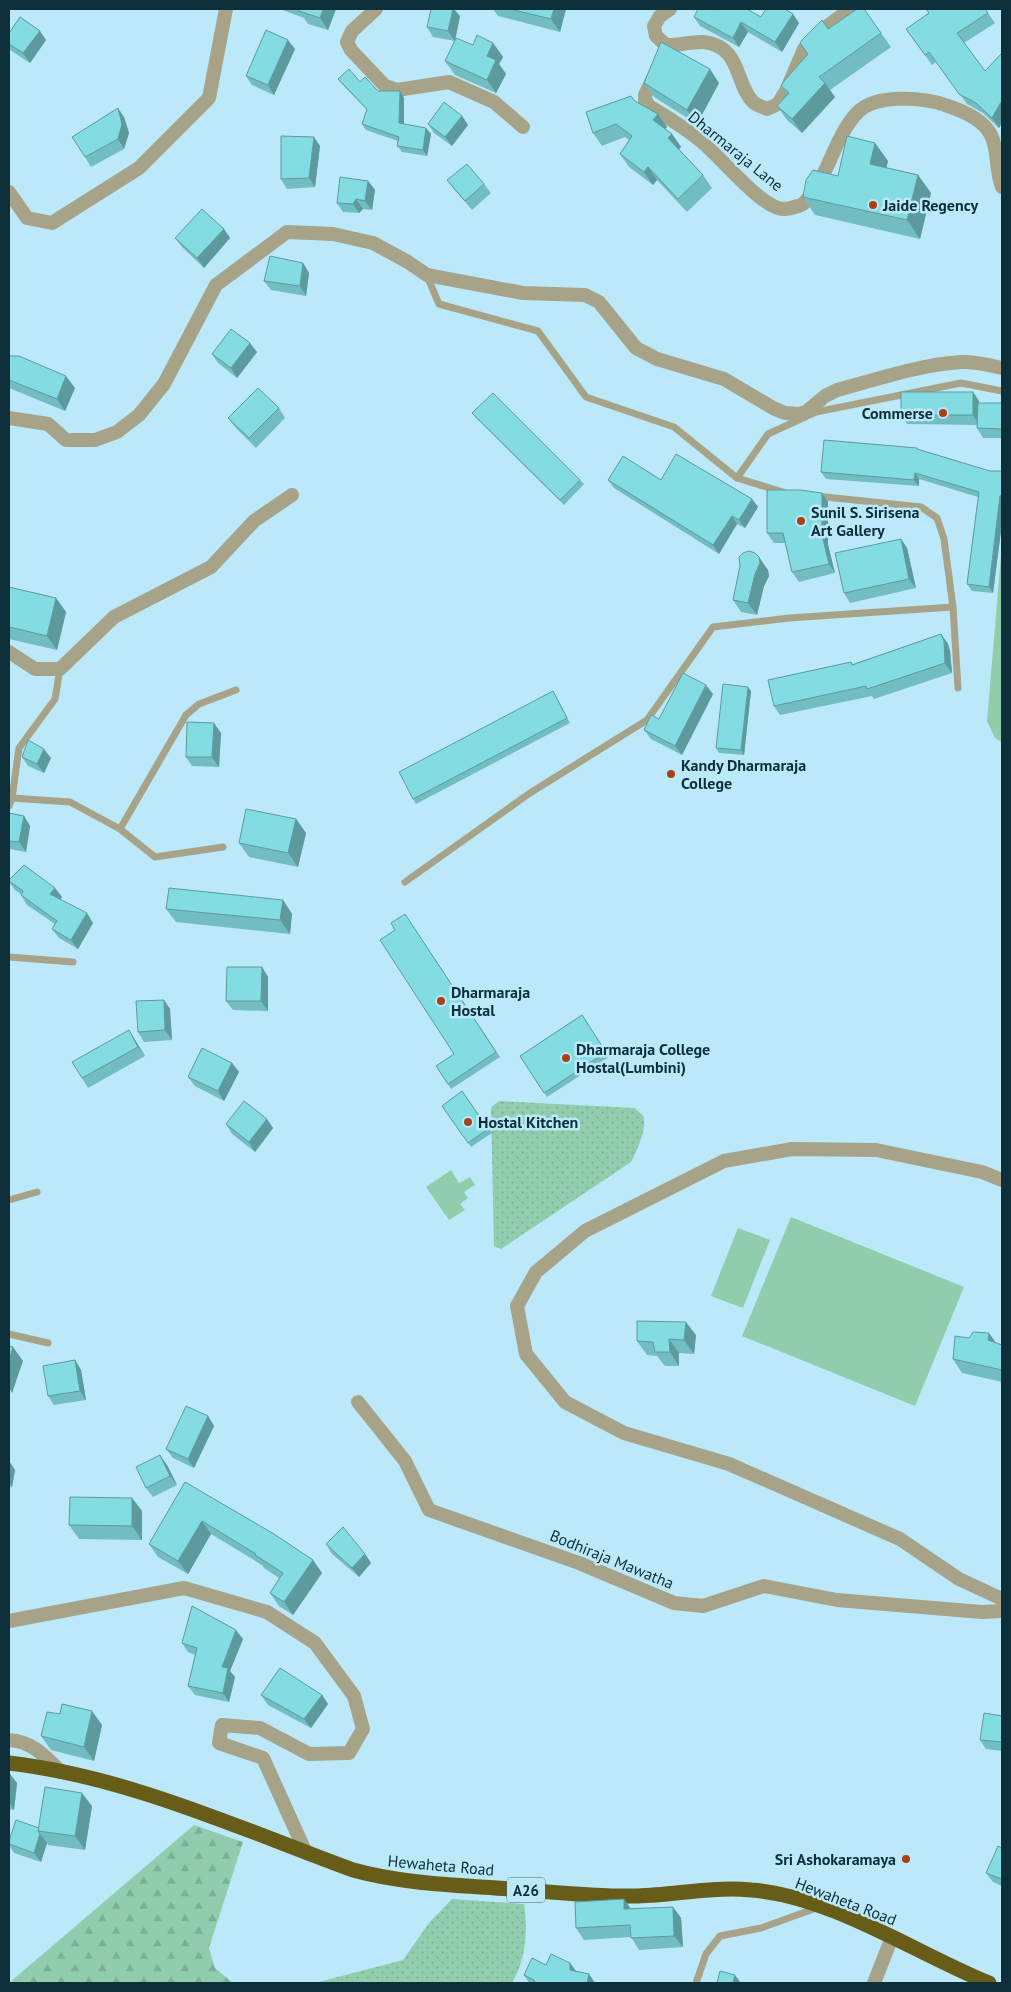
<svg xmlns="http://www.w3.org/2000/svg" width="1011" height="1992" font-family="'PT Sans',sans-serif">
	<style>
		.green { fill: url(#green-dots) }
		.forest { fill: url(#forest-firs) }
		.pitch { fill: #90cdad }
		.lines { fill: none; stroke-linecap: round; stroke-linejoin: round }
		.lane { stroke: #a7a388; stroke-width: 7 }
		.street { stroke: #a7a388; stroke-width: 14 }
		.highway { stroke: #675d19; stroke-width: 15 }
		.wall { fill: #71bdc2 }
		.shaded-wall { fill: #5c9a9e }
		.building { fill: #83dce2; stroke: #5c9a9e }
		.poi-dot { fill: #a74216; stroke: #bce9f9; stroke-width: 2 }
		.labels { text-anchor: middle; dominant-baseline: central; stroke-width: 5; stroke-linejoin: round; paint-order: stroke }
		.shield { fill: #bce9f9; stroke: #416773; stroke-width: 1 }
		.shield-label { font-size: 15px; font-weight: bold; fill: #0c2f39 }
		.street-label { font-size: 16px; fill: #0c2f39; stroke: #bce9f9 }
		.poi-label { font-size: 16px; font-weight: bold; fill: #0c2f39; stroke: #bce9f9; text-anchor: start }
	</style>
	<defs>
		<pattern id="green-dots" width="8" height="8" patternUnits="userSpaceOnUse" patternTransform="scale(1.25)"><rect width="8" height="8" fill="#90cdad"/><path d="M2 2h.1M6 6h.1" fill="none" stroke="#7bb096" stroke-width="1.8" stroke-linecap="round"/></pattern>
		<pattern id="forest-firs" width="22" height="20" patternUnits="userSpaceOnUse" patternTransform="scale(1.25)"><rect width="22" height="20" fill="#90cdad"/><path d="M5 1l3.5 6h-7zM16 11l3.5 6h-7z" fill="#7bb096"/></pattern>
	</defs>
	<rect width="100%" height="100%" fill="#bce9f9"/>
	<g class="green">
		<path d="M499 1101 634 1108C637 1110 641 1113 643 1116 648 1126 636 1153 631 1162L501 1249 494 1246 491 1107Z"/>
		<path d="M452 1899 524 1904C528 1931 526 1959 512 1983H315L403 1960 429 1923Z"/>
	</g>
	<polygon class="forest" points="194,1825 243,1842 209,1948 215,1968 233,1983 9,1983"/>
	<g class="pitch">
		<polygon points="1002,544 1002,742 995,738 987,721"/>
		<polygon points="451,1170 459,1183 470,1177 475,1185 464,1192 468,1198 460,1204 465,1210 449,1220 426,1187"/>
		<polygon points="791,1217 964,1287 915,1406 742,1336"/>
		<polygon points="738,1228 770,1240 743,1308 711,1296"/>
	</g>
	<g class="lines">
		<g class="lane">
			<polyline points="427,276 439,304 538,331 586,397 674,427 737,478 783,492"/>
			<polyline points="737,478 768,434 816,412 961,383 1002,391"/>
			<polyline points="816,496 921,507 937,518 944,539 953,607 958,688"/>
			<polyline points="12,798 70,802 120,829 155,857 223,847"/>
			<polyline points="9,806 12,798 19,748 55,699 60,669"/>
			<polyline points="120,829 186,715 199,704 236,690"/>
			<polyline points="405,882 530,793 647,720 713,627 789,618 953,607"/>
			<polyline points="9,957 73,962"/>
			<polyline points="9,1200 37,1192"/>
			<polyline points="9,1334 48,1343"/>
			<polyline points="696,1983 706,1954 720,1936 761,1928 819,1907"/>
		</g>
		<g class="street">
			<polyline points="376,9 352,31 347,42 351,50 385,86 397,90 449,82 494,102 523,127"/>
			<path d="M670 9 660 16 654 26 656 36 666 45C678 46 692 41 704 42 742 47 734 82 753 102 756 105 763 107 767 109L778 104 786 91 804 49 825 28 850 9"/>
			<path d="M655 74 645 95V100L649 106C667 117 686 128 702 142 721 157 760 207 783 209 788 209 801 206 804 203 828 180 834 136 858 112 876 94 922 97 945 105 961 110 983 119 991 135 999 151 995 170 1002 187"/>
			<polyline points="9,192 27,218 52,223 139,168 209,98 226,9"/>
			<path d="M9 418 48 424 66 440H95L117 432 139 415 164 384 216 285 287 232 333 234 373 243 408 262 427 275 523 293 585 295 599 302 636 348 657 359 724 379 773 408 785 413 799 414 806 412 825 396 837 390C874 380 923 364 961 362 975 361 988 365 1002 368"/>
			<polyline points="9,652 35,669 60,669 114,617 211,567 254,521 292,495"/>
			<polyline points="1002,1180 982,1172 876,1150 792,1149 724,1161 585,1231 536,1272 517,1306 526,1354 565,1402 624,1433 729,1464 900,1539 959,1579 1002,1599"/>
			<polyline points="358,1402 405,1461 429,1510 579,1563 674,1603 703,1606 764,1586 837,1600 982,1612 1002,1611"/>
			<polyline points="9,1621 184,1588 267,1612 315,1643 354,1696 363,1729 349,1753 309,1754 260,1728 222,1725 219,1743 263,1758 306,1853"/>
			<path d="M9 1740C32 1741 46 1757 61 1772"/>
			<polyline points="874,1983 892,1937"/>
		</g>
		<path class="highway" d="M9 1763C129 1777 241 1829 353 1870 404 1884 457 1885 510 1889 552 1892 596 1897 638 1896 675 1895 714 1886 751 1890 832 1896 915 1953 989 1983"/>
	</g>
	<g class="wall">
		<polygon points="280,9 336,9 328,30 308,24 304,18"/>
		<polygon points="493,9 566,9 560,32 498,16"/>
		<polygon points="864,9 891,47 830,90 835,97 802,133 787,120 777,106 787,95 781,86 828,29"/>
		<polygon points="926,9 985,9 995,23 964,43 985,71 1002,53 1002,123 999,128 983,113 967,104 936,62 932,65 906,29 929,13"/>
		<polygon points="720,10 761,17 799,23 782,52 748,32 739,47 700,26 694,17"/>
		<polygon points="460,16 455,40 473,45 493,43 503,57 499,64 506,74 496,93 455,75 445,61 455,41 433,37 427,27"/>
		<polygon points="9,33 46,40 30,63 10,50 9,47"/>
		<polygon points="295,49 274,95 252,85 246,76"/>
		<polygon points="338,79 360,82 378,91 400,91 404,98 404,124 426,128 431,134 427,156 402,152 397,146 398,141 366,130 362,124 367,110 343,85"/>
		<polygon points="644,83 719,83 697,124 654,97"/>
		<polygon points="635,101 658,114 667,127 665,129 672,134 681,147 679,149 703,175 712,188 687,212 657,180 653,185 629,167 620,154 629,140 625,137 602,146 593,133"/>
		<polygon points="462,116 468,125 452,146 434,133 428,124"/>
		<polygon points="124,117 129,133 124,149 91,167 85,157"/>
		<polygon points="875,143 888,161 886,168 918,175 931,193 920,239 815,215 803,197 838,176"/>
		<polygon points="320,146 315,187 287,189 281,179"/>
		<polygon points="447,180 484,184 491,193 472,210 454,189"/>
		<polygon points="368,181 375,190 372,210 363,209 359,213 343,212 337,203"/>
		<polygon points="224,229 230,238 204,268 182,247 175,238"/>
		<polygon points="303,263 309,273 306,296 271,290 264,281"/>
		<polygon points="257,352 237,378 218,363 212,354"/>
		<polygon points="9,356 75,388 65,411 9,388"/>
		<polygon points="973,392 979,401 979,403 1002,403 1002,438 983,438 977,428 977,425 907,424 901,415"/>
		<polygon points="279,408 285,418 256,448 235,427 228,418"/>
		<polygon points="472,413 580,480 584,484 564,505 476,418"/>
		<polygon points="918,450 990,471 1002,471 1002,523 993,593 972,591 967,584 978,497 919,479 919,486 826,479 821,472"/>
		<polygon points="608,480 752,499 758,507 745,528 737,524 719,554 614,488"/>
		<polygon points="822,493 828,502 828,545 835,573 799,582 792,572 785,543 774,543 767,533"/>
		<polygon points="901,539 907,548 916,588 850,603 844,593"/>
		<polygon points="768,570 769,576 764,586 757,615 741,612 733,600"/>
		<polygon points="9,587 56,598 66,612 57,650 9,639"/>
		<polygon points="941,634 948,644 950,651 952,673 874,699 872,696 780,715 774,706 851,662 853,664"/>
		<polygon points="751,691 744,755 719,753 716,748"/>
		<polygon points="713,694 682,755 651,739 644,730 659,719"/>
		<polygon points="556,696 570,723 416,804 413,799"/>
		<polygon points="221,733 219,767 192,766 186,757"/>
		<polygon points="22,757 51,758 44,773 28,766"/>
		<polygon points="9,813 24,816 30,826 26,852 9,849"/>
		<polygon points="296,819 306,833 298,867 249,857 239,843"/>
		<polygon points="9,880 55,888 62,897 60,899 93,923 78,949 59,938 52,929 55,924 27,905 21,895 21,894 15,890 9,882"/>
		<polygon points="283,900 292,914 290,934 176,922 166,909"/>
		<polygon points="405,914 500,1057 451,1089 436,1066 454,1054 395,930"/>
		<polygon points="262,967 268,977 268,1011 233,1010 226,1001"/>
		<polygon points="164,1000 170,1009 172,1040 144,1042 138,1032"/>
		<polygon points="582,1015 609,1057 547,1097 520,1056"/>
		<polygon points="129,1030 145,1056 88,1088 82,1078"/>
		<polygon points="232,1063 239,1072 224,1101 195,1086 188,1077"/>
		<polygon points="462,1091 492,1133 471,1147 442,1106"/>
		<polygon points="267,1119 273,1128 255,1152 232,1134 226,1124"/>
		<polygon points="696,1335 694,1354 679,1353 679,1366 665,1366 657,1356 647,1355 637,1341"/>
		<polygon points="997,1343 1002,1345 1002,1382 962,1373 953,1359"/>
		<polygon points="75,1360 81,1370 86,1400 54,1405 48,1396"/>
		<polygon points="208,1416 214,1426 194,1468 173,1458 166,1449"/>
		<polygon points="9,1461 15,1470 12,1487 9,1486"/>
		<polygon points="167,1465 177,1485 153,1497 146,1488"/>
		<polygon points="185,1482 313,1560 322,1573 293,1615 279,1606 270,1593 279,1578 264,1568 262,1565 211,1534 188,1574 158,1557 149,1544"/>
		<polygon points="132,1498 142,1511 142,1540 79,1539 69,1525"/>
		<polygon points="326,1544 365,1554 371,1563 359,1577 332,1554"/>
		<polygon points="243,1639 230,1671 235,1677 229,1702 195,1695 188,1686 195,1655 188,1652 182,1643"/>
		<polygon points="261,1695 322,1695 328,1704 311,1728 268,1705"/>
		<polygon points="1002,1716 1002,1751 986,1749 980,1740"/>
		<polygon points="102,1725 94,1761 51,1750 41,1736"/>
		<polygon points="9,1774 17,1783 14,1810 9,1809"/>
		<polygon points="92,1806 85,1850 48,1845 47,1843 41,1862 14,1853 9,1845 9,1841"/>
		<polygon points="1002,1848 1002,1886 993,1882 986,1873"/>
		<polygon points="624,1899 631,1909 673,1907 681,1918 683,1947 639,1950 631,1937 584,1940 576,1928"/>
		<polygon points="570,1963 576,1971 589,1974 595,1983 529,1983 524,1975 546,1965"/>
	</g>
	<g class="shaded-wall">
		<polygon points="323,9 336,9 328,30 320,18"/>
		<polygon points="453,9 454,9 460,16 455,41 448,31"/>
		<polygon points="554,9 566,9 560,32 551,19"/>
		<polygon points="793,14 799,23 782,52 775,42"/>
		<polygon points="741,22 748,32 739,47 733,38"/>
		<polygon points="40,31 46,40 30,63 23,53"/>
		<polygon points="288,40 295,49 274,95 268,85"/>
		<polygon points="493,43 503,57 499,64 506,74 496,93 487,80 487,56"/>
		<polygon points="710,69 719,83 697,124 687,110"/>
		<polygon points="825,83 835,97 802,133 792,119"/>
		<polygon points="400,91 404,98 404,130 399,123"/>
		<polygon points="1001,102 1002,103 1002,123 999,128 992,118"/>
		<polygon points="118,108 124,117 129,133 124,149 118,139"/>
		<polygon points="658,114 667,127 662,133 653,120"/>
		<polygon points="462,116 468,125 452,146 445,137"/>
		<polygon points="426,128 431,134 427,156 423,150"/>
		<polygon points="672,134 681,147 677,151 668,138"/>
		<polygon points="314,137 320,146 315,187 309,178"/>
		<polygon points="875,143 888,161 883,183 870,164"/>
		<polygon points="648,167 657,180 653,185 644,172"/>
		<polygon points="918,175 931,193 920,239 907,220"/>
		<polygon points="368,181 375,190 372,210 365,201"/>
		<polygon points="356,199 363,209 359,213 353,204"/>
		<polygon points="224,229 230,238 204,268 197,258"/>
		<polygon points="303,263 309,273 306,296 300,286"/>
		<polygon points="250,343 257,352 237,378 231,368"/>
		<polygon points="66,376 75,388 65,411 57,399"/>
		<polygon points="973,392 979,401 979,425 973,415"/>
		<polygon points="915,473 919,479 919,486 914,480"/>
		<polygon points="822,493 828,502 828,545 835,573 829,564 822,535"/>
		<polygon points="1000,496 1002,499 1002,523 993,593 989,587"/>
		<polygon points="752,499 758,507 745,528 739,520"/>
		<polygon points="732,516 737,524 719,554 713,545"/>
		<polygon points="901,539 907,548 916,588 909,579"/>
		<polygon points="759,557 768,570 769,576 764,586 757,615 748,603"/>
		<polygon points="56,598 66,612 57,650 47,636"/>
		<polygon points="941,634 948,644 950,651 952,673 945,663"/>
		<polygon points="706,685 713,694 682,755 675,746"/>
		<polygon points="748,687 751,691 744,755 741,750"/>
		<polygon points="214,723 221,733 219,767 212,757"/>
		<polygon points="44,749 51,758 44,773 37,764"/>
		<polygon points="24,816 30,826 26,852 19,842"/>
		<polygon points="296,819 306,833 298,867 288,853"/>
		<polygon points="55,888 62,897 57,904 50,894"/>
		<polygon points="283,900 292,914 290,934 280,920"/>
		<polygon points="87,913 93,923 78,949 71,940"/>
		<polygon points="262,967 268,977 268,1011 261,1001"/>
		<polygon points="164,1000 170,1009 172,1040 165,1030"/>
		<polygon points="129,1030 135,1040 145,1056 138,1047"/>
		<polygon points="232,1063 239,1072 224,1101 218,1091"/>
		<polygon points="267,1119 273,1128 255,1152 249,1142"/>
		<polygon points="686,1322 696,1335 694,1354 684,1340"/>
		<polygon points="989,1333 999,1347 988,1340"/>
		<polygon points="669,1339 679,1353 679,1366 670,1352"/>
		<polygon points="13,1347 23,1361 12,1393 9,1388 9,1361"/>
		<polygon points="75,1360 81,1370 86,1400 80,1391"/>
		<polygon points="208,1416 214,1426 194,1468 188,1459"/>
		<polygon points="160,1455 167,1465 177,1485 170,1476"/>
		<polygon points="9,1461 15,1470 12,1487 9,1482"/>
		<polygon points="132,1498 142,1511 142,1540 132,1526"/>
		<polygon points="202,1521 211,1534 188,1574 178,1561"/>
		<polygon points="365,1554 371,1563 359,1577 352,1568"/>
		<polygon points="313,1560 322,1573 293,1615 284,1602"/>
		<polygon points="236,1630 243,1639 230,1671 235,1677 229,1702 223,1693 222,1667"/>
		<polygon points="322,1695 328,1704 311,1728 304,1719"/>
		<polygon points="92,1711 102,1725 94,1761 84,1747"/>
		<polygon points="10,1774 17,1783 14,1810 9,1802 9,1789"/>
		<polygon points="82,1793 92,1806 85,1850 75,1836"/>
		<polygon points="40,1834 47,1843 41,1862 34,1853"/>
		<polygon points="624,1899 632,1911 624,1909"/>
		<polygon points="673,1907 681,1918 683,1947 674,1936"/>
		<polygon points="570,1963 578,1974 570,1970"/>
		<polygon points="589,1974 595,1983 587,1983"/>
		<polygon points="735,1975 741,1983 733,1983"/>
	</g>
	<g class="building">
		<polygon points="300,9 323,9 320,18 299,11"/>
		<polygon points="431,9 453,9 448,31 427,27"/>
		<polygon points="510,9 554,9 551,19"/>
		<polygon points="698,9 718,9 720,10 721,9 747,9 761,17 766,9 785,9 793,14 775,42 741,22 733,38 694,17"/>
		<polygon points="857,9 864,9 881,33 819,77 825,83 792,119 777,106 789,93 781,86 785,80 808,54 800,43 802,40 822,20 828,29"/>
		<polygon points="926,9 985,9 988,13 957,33 985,71 1002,53 1002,103 1001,102 992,118 976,103 959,94 929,52 925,55 906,29 929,13"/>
		<polygon points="20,17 40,31 23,53 9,44 9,33"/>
		<polygon points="266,30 288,40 268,85 246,76"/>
		<polygon points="477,35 493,43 487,56 496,60 487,80 445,61 456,38 473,45"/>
		<polygon points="661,42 710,69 687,110 644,83"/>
		<polygon points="349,69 360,82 365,77 378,91 400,91 399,123 426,128 423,150 397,146 399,137 362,124 367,109 338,79"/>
		<polygon points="631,96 635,101 658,114 653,120 672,134 668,138 703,175 678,199 648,167 644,172 620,154 632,136 616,124 593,133 586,112"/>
		<polygon points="444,102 462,116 445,137 428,124"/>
		<polygon points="118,108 122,124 118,139 85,157 72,137"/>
		<polygon points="281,136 314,137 309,178 281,179"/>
		<polygon points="847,136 875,143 870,164 918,175 907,220 803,197 806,180 813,170 838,176"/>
		<polygon points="467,164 484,184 465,201 447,180"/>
		<polygon points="340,177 368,181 365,201 356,199 353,204 337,203"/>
		<polygon points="202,209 224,229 197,258 175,238"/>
		<polygon points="270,256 303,263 300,286 264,281"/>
		<polygon points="231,329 250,343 231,368 212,354"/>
		<polygon points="9,356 19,356 66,376 57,399 9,380"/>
		<polygon points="258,388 279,408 249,438 228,418"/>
		<rect x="901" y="392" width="72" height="23"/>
		<polygon points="493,393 580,480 560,500 472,413"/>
		<polygon points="978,403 1002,403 1002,429 977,428"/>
		<polygon points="824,440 917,448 917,449 990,471 1002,471 1002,495 1000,496 989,587 967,584 979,492 915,473 914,480 821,472"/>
		<polygon points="676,454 752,499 739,520 732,516 713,545 608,480 623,456 661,480"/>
		<polygon points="767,490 800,490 822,493 822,535 829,564 792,572 783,533 767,533"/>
		<polygon points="901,539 909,579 844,593 835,553"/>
		<polygon points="749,551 755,553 759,557 760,563 755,574 748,603 733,600 740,566 739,557 743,553"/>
		<polygon points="9,587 56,598 47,636 9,627"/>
		<polygon points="941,634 944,641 945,663 867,689 866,686 774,706 768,680 851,662 852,665"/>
		<polygon points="683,673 706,685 675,746 644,730 651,715 659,719"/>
		<polygon points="723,684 748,687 741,750 716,748"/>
		<polygon points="553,691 567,718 413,799 399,772"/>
		<polygon points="187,722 214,723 212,757 186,757"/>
		<polygon points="28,740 44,749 37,764 22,757"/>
		<polygon points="246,809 296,819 288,853 239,843"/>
		<polygon points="9,813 24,816 19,842 9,841"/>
		<polygon points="24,865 55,888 50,894 87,913 71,940 52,929 57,921 21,895 23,891 9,881 9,880"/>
		<polygon points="169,888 283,900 280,920 166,909"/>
		<polygon points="405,914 496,1052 448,1084 436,1066 454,1054 380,940 395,930 391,923"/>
		<polygon points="227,967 262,967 261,1001 226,1001"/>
		<polygon points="164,1000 165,1030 138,1032 136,1001"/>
		<polygon points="582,1015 606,1052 544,1093 520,1056"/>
		<polygon points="129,1030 138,1047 82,1078 72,1062"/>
		<polygon points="202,1048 232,1063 218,1091 188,1077"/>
		<polygon points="462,1091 488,1129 468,1143 442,1106"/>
		<polygon points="244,1101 267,1119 249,1142 226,1124"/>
		<polygon points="637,1321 686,1322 684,1340 669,1339 670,1352 655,1352 653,1342 637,1341"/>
		<polygon points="973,1332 989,1333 988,1340 1002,1345 1002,1370 953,1359 955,1336 969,1338"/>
		<polygon points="9,1346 13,1347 9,1361"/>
		<polygon points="75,1360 80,1391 48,1396 43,1366"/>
		<polygon points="186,1406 208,1416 188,1459 166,1449"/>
		<polygon points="160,1455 170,1476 146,1488 136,1467"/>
		<polygon points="185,1482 274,1534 313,1560 284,1602 270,1593 283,1573 255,1555 256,1554 202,1521 178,1561 149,1544"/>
		<polygon points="70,1497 132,1498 132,1526 69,1525"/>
		<polygon points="343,1527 365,1554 352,1568 326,1544"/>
		<polygon points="192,1606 236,1630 222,1667 228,1668 223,1693 188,1686 197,1648 182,1643"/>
		<polygon points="280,1668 322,1695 304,1719 261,1695"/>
		<polygon points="62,1704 92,1711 84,1747 41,1736 47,1712 60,1714"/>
		<polygon points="984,1713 1002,1716 1002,1742 980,1740"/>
		<polygon points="9,1774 10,1774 9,1789"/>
		<polygon points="45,1787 82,1793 75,1836 38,1831"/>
		<polygon points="16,1820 39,1828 38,1831 40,1834 34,1853 9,1844 9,1841"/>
		<polygon points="998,1846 1002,1848 1002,1879 986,1873"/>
		<polygon points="624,1899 624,1909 673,1907 674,1936 631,1938 630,1925 576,1928 575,1902"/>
		<polygon points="551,1954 570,1963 570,1970 589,1974 587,1983 535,1983 534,1980 524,1975 532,1958 546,1965"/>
		<polygon points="720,1971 735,1975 733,1983 717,1983"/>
	</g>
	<g class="poi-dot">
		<circle cx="873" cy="205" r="5"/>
		<circle cx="943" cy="413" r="5"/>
		<circle cx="801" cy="521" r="5"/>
		<circle cx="671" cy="774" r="5"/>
		<circle cx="441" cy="1001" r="5"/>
		<circle cx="566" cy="1058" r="5"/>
		<circle cx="468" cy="1122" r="5"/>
		<circle cx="906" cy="1859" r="5"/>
	</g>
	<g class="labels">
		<rect class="shield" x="507" y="1877.5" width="38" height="25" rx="4"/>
		<g class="shield-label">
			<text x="526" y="1890">A26</text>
		</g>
		<g class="street-label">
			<text transform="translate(736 151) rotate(39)">Dharmaraja Lane</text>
			<text transform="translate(612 1559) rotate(22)">Bodhiraja Mawatha</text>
			<text transform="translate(441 1865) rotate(5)">Hewaheta Road</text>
			<text transform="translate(846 1901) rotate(21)">Hewaheta Road</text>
		</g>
		<g class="poi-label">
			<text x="883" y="205">Jaide Regency</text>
			<text x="933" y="413" text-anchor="end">Commerse</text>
			<text x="811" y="512">Sunil S. Sirisena<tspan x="811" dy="18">Art Gallery</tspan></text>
			<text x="681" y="765">Kandy Dharmaraja<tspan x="681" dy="18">College</tspan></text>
			<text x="451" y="992">Dharmaraja<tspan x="451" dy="18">Hostal</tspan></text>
			<text x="576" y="1049">Dharmaraja College<tspan x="576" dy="18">Hostal(Lumbini)</tspan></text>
			<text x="478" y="1122">Hostal Kitchen</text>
			<text x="896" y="1859" text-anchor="end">Sri Ashokaramaya</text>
		</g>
	</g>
	<rect width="1011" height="1992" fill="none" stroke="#0c2f39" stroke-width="20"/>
</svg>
